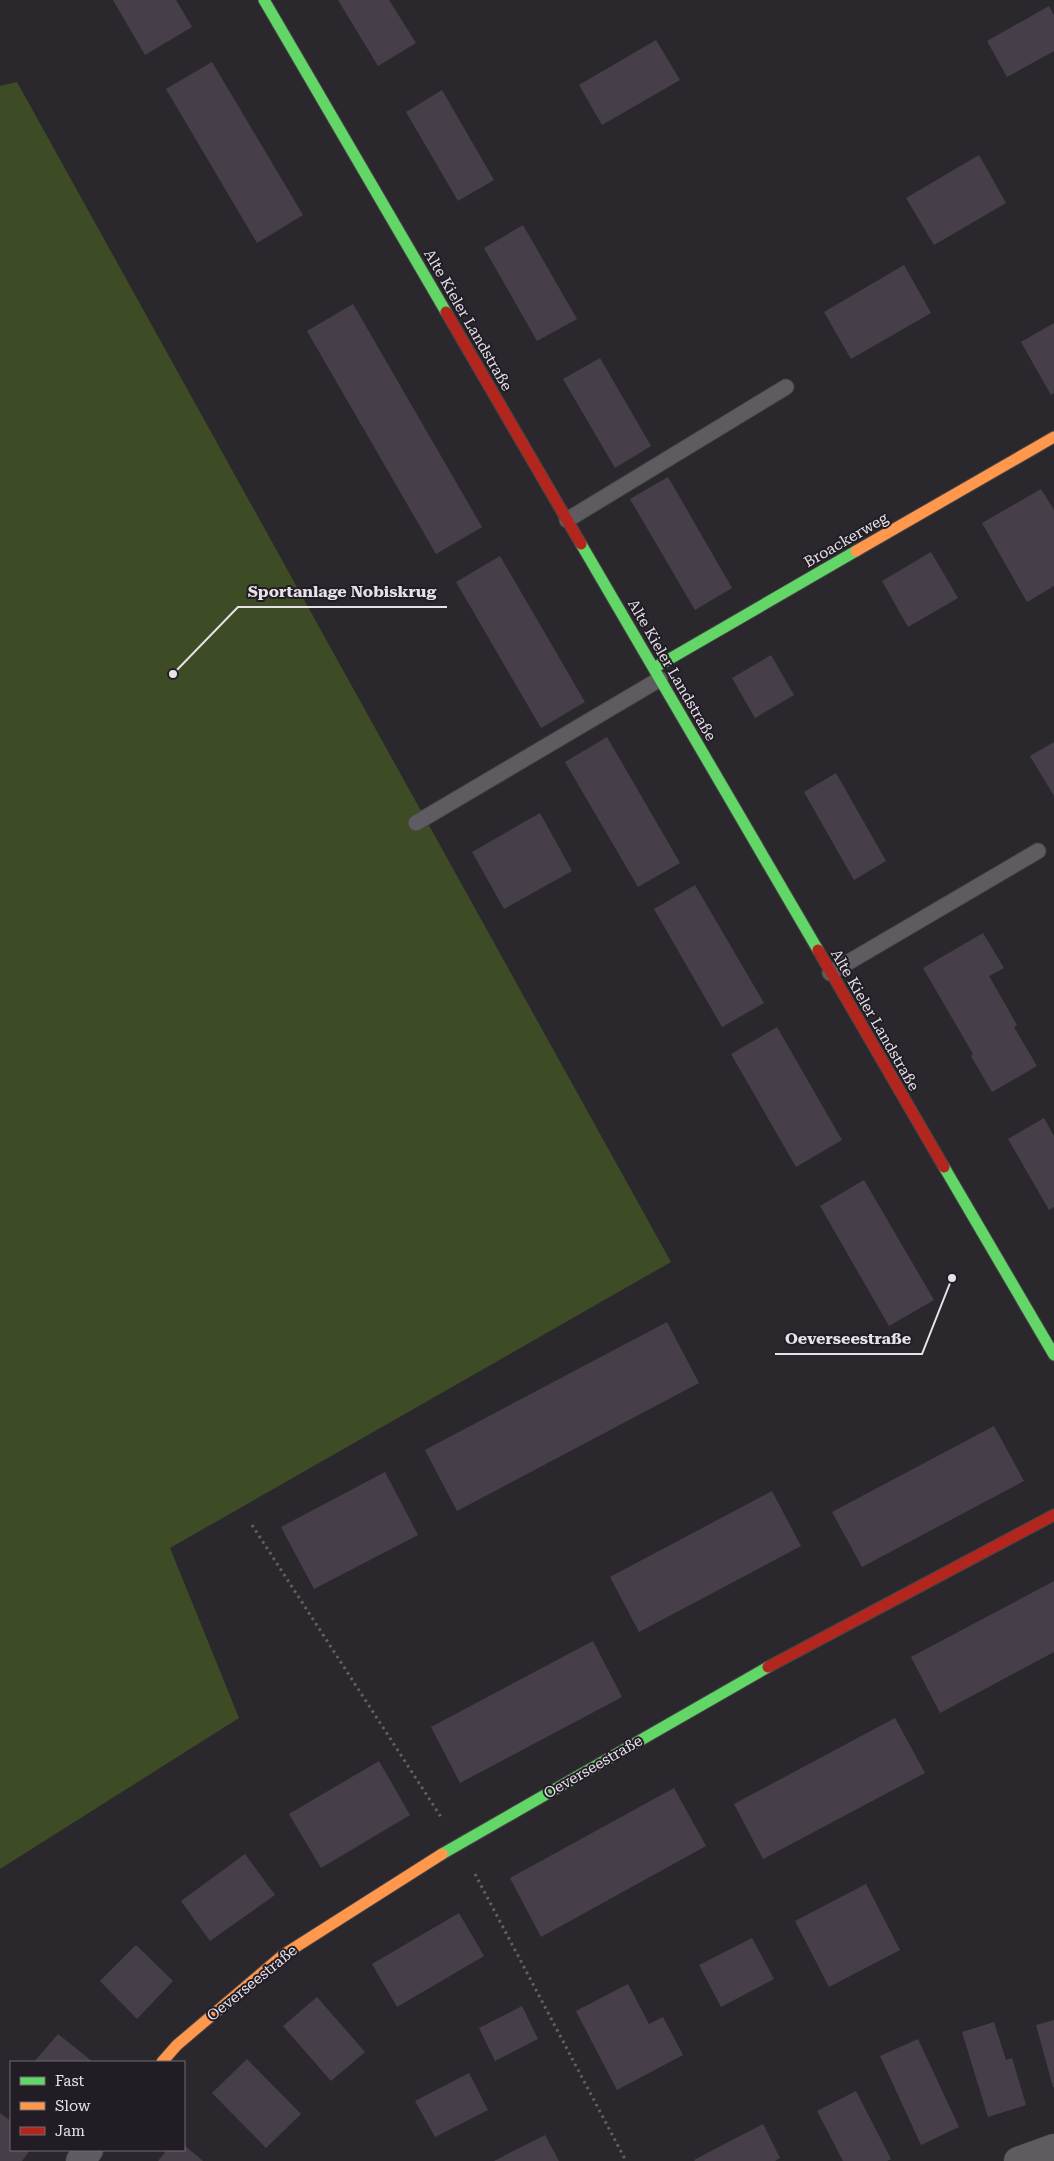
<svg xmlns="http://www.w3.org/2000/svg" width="1054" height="2161" font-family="'Roboto Serif',serif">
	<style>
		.green { fill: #3d4c24 }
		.building { fill: #463f4a }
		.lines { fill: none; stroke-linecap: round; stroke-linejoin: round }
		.lane-casing { stroke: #464447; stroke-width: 17 }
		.street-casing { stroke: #464447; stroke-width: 29 }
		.fast-casing { stroke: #464447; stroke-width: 13 }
		.slow-casing { stroke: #464447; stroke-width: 13 }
		.jam-casing { stroke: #464447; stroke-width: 13 }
		.path { stroke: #626064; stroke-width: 3; stroke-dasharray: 2.5 4; stroke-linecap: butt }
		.lane { stroke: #5e5c60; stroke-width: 15 }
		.street { stroke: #5e5c60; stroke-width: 28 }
		.fast { stroke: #63d668; stroke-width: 11 }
		.slow { stroke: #ff974d; stroke-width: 11 }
		.jam { stroke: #b3261e; stroke-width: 11 }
		.labels { text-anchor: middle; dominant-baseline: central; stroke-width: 4; stroke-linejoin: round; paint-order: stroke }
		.street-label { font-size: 15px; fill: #e6e2e8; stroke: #221d25 }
		.leader { fill: none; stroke: #e6e2e8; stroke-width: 2 }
		.callout-dot { fill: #e6e2e8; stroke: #221d25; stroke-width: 2 }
		.callout-label { font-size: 16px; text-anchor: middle; font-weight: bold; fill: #e6e2e8; stroke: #221d25; stroke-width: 4; stroke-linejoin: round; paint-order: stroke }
	</style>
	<rect width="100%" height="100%" fill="#2b282d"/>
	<polygon class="green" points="17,82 671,1262 170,1548 239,1718 0,1869 0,86"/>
	<g class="building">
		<polygon points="113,0 176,0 192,27 145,55"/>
		<polygon points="338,0 389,0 416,43 378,66"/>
		<polygon points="1049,6 1054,15 1054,51 1007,77 987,41"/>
		<polygon points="656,40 680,80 602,125 579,85"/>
		<polygon points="212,62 303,215 257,243 166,89"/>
		<polygon points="442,90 494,180 458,201 406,112"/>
		<polygon points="979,155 1006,203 934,245 906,198"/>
		<polygon points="523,225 577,319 537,341 484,248"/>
		<polygon points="904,265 931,313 851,359 824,312"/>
		<polygon points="353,304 482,527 436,554 307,331"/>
		<polygon points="1054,323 1054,393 1051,395 1021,342"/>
		<polygon points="600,358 651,446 615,468 563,379"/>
		<polygon points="668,477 732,588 695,610 630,499"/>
		<polygon points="1041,489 1054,510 1054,586 1027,602 982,523"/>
		<polygon points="931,552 958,598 908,627 882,581"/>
		<polygon points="500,556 585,702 541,728 456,582"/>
		<polygon points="771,655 794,695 755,718 732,678"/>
		<polygon points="607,737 680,863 638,887 565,762"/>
		<polygon points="1054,742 1054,796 1030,756"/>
		<polygon points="836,773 886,861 854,880 804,792"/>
		<polygon points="540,813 572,871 504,909 472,852"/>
		<polygon points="695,885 764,1003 722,1027 654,909"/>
		<polygon points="983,933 1004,968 989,976 1017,1025 1014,1027 1037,1066 992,1092 971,1056 973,1054 923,968"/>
		<polygon points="777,1027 842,1140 796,1167 731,1054"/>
		<polygon points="1044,1118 1054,1136 1054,1207 1049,1210 1008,1139"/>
		<polygon points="864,1180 934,1300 889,1326 820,1206"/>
		<polygon points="667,1322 699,1383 457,1511 425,1450"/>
		<polygon points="994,1426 1024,1481 862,1567 832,1512"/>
		<polygon points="385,1472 418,1535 314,1589 281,1527"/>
		<polygon points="772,1491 801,1546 639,1632 610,1577"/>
		<polygon points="1054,1581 1054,1652 940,1713 911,1657"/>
		<polygon points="593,1641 622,1697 460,1783 431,1727"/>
		<polygon points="895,1718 925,1773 763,1859 734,1804"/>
		<polygon points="379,1761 410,1815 321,1868 289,1814"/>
		<polygon points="674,1788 706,1846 541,1937 510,1878"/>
		<polygon points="245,1854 275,1895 210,1941 181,1901"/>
		<polygon points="866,1884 900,1950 829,1987 795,1921"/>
		<polygon points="459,1913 484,1956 397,2007 372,1964"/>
		<polygon points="752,1938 774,1979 721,2007 699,1965"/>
		<polygon points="136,1945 173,1981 137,2019 100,1981"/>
		<polygon points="628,1984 649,2024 663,2017 683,2055 617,2090 576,2011"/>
		<polygon points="317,1997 365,2052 331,2081 283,2026"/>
		<polygon points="522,2006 538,2039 495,2061 479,2028"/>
		<polygon points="1054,2020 1054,2087 1053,2087 1036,2025"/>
		<polygon points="994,2022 1006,2060 1012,2058 1026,2105 988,2117 962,2032"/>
		<polygon points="58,2034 93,2062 34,2062"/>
		<polygon points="918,2039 959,2127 921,2145 880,2056"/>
		<polygon points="247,2059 301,2114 266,2148 212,2093"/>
		<polygon points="469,2073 488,2110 435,2137 415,2101"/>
		<polygon points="856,2091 891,2159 887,2161 843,2161 817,2111"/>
		<polygon points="0,2113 11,2121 11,2150 30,2150 22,2161 0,2161"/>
		<polygon points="763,2124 780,2158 775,2161 695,2161 694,2160"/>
		<polygon points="545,2135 559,2161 494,2161"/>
		<polygon points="184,2145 203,2161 158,2161 167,2150 184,2150"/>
	</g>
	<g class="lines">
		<defs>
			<g id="lane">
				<polyline points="567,520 786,387"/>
				<polyline points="416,823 660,679"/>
				<polyline points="830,973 1038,851"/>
			</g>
			<g id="street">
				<polyline points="80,2161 89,2150"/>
				<polyline points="1018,2161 1054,2148"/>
			</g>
			<g id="fast">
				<polyline points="264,0 446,312"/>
				<polyline points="581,544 818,950"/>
				<polyline points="654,668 856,551"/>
				<polyline points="944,1167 1054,1355"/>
				<polyline points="442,1854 768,1667"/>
			</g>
			<g id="slow">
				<polyline points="856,551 1054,437"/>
				<polyline points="162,2062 177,2045 283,1955 442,1854"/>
			</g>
			<g id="jam">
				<polyline points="446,312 581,544"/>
				<polyline points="818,950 944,1167"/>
				<polyline points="768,1667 1054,1515"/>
			</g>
		</defs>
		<use href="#lane" class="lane-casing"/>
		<use href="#street" class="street-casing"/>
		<use href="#fast" class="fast-casing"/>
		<use href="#slow" class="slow-casing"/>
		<use href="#jam" class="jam-casing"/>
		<g class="path">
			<polyline points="252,1525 441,1817"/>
			<polyline points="475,1874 626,2161"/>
		</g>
		<use href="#lane" class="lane"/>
		<use href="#street" class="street"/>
		<use href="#fast" class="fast"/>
		<use href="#slow" class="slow"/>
		<use href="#jam" class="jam"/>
	</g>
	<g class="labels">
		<g class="street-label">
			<text transform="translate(468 320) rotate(60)">Alte Kieler Landstraße</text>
			<text transform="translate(846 540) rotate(-30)">Broackerweg</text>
			<text transform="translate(672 670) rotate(60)">Alte Kieler Landstraße</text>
			<text transform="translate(875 1020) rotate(60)">Alte Kieler Landstraße</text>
			<text transform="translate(593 1767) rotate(-30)">Oeverseestraße</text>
			<text transform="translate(252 1983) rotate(-39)">Oeverseestraße</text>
		</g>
	</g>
	<path class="leader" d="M173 674L238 607H447M952 1278L922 1354H775"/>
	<g class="callout-dot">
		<circle cx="173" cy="674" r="5"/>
		<circle cx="952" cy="1278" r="5"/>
	</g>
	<g class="callout-label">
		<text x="342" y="597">Sportanlage Nobiskrug</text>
		<text x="848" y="1344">Oeverseestraße</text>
	</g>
	<rect x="10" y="2061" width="175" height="90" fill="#221d25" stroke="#706c73"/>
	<rect x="20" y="2077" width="25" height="8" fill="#63d668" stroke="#706c73"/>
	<text x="55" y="2086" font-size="15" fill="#e6e2e8">Fast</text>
	<rect x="20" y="2102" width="25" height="8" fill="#ff974d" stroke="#706c73"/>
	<text x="55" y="2111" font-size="15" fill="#e6e2e8">Slow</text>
	<rect x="20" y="2127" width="25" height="8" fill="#b3261e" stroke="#706c73"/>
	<text x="55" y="2136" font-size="15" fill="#e6e2e8">Jam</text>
</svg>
